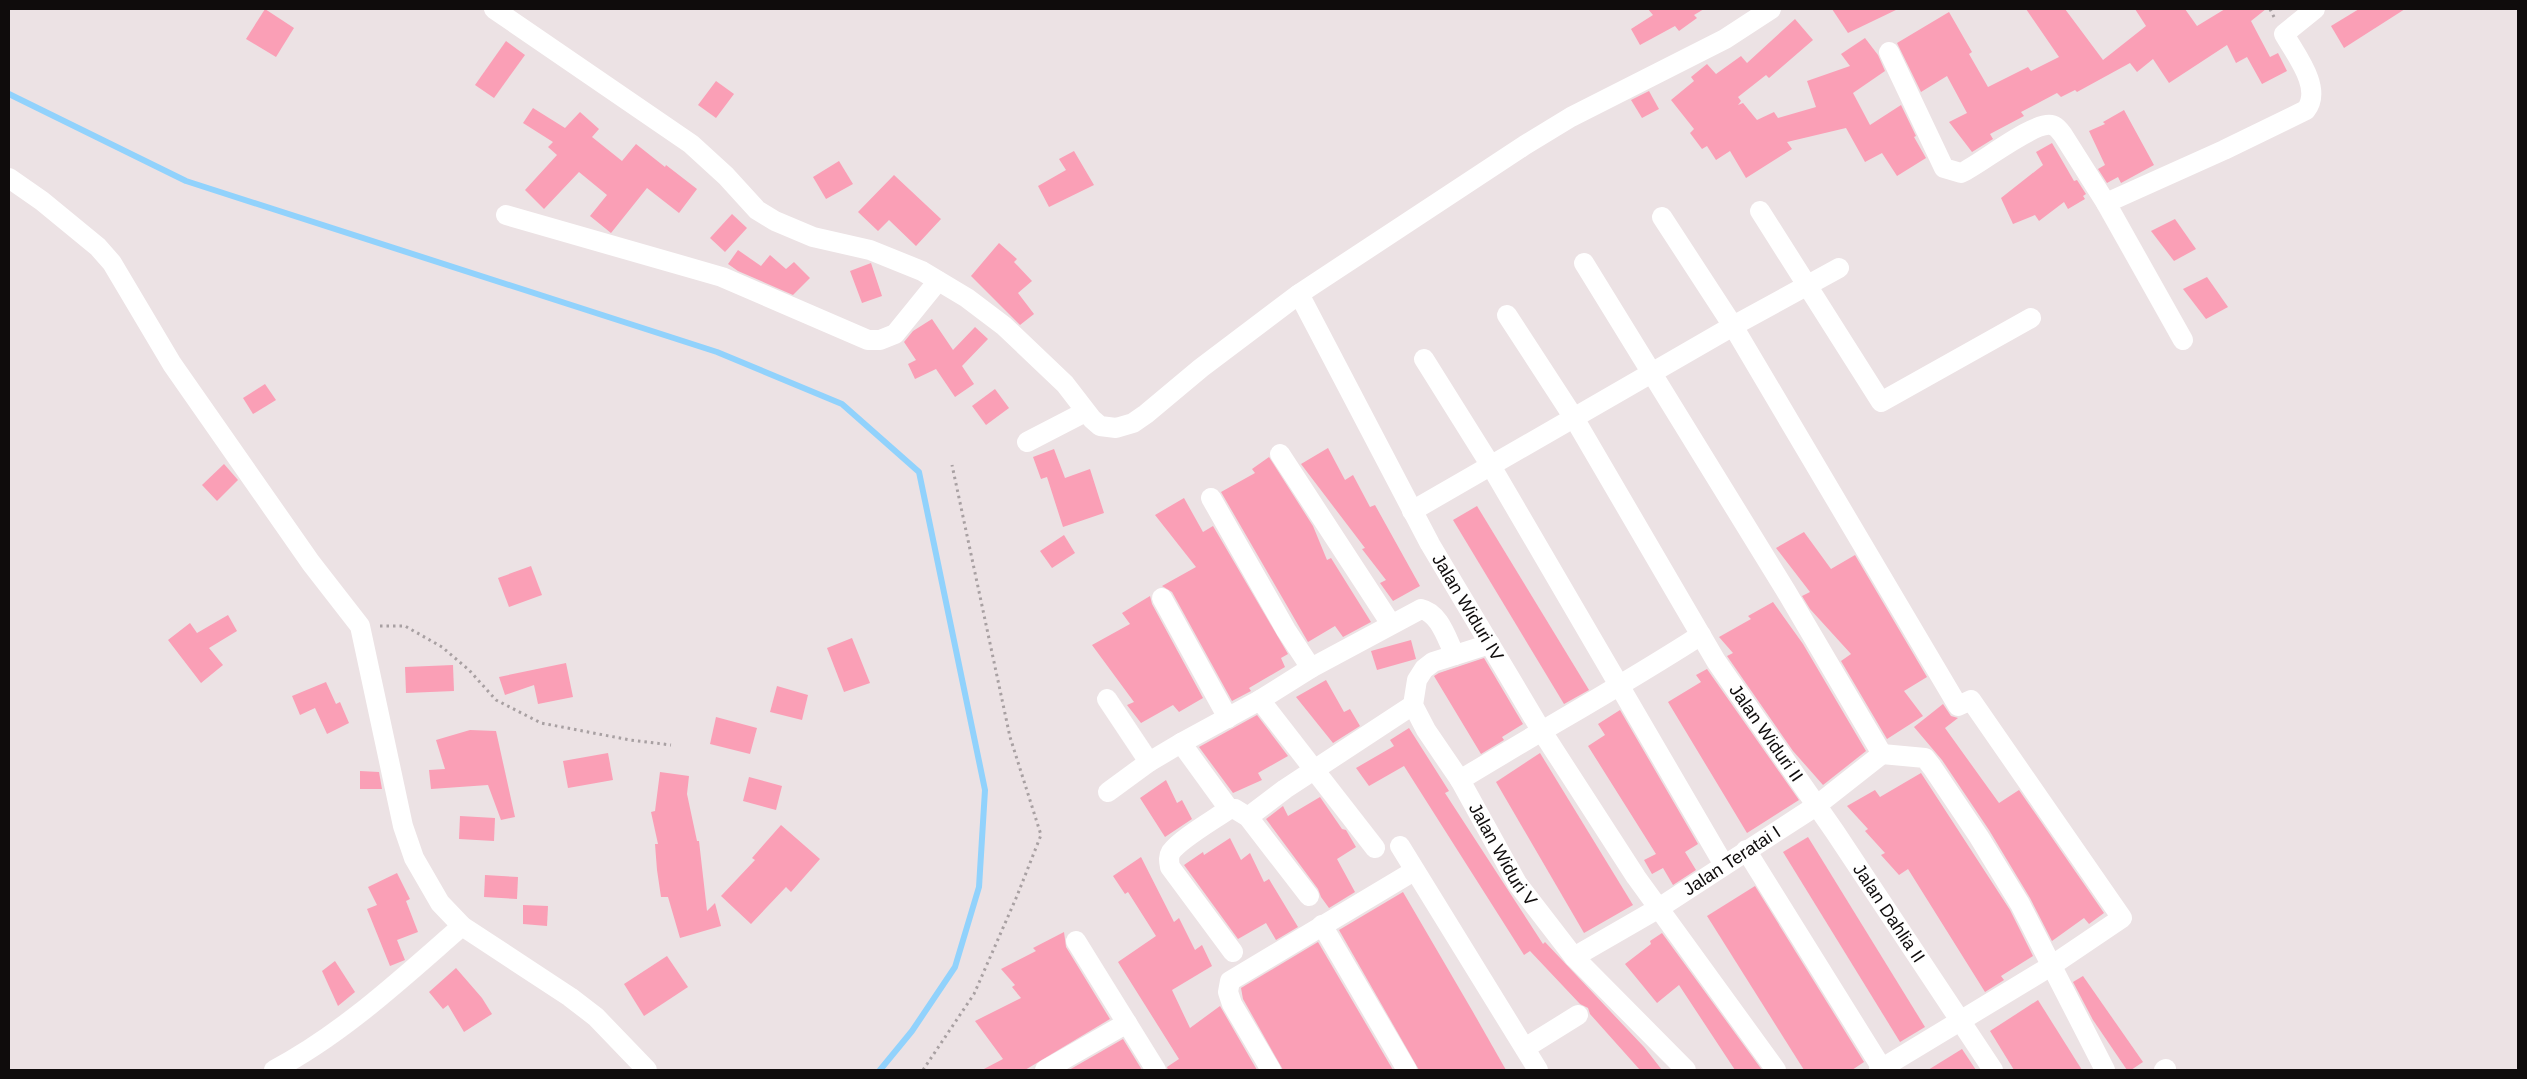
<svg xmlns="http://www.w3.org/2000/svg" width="2527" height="1079" font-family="Helvetica,sans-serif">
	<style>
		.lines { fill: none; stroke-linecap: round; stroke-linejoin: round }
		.stream { stroke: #91d2fc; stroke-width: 6 }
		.building { fill: #fa9fb6 }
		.path { stroke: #a8a0a2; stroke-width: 3; stroke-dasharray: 2.5 4; stroke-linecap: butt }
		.street { stroke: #fff; stroke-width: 20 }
		.labels { text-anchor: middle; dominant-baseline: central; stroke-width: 4.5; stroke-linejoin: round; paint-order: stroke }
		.street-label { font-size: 18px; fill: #0f0c0c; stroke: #fff }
	</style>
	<rect width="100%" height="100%" fill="#ece2e4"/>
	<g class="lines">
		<polyline class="stream" points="9,94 186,181 717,352 842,404 919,472 985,790 979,887 955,967 912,1031 880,1070"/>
	</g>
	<g class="building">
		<polygon points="265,9 294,28 276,57 246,39"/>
		<polygon points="1648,9 1704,9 1694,15 1697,18 1679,31 1675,26 1640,45 1631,29 1653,15"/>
		<polygon points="1832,9 1898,9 1848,33"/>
		<polygon points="2026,9 2065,9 2103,60 2146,26 2135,9 2185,9 2197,26 2225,9 2266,9 2251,21 2270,57 2278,53 2287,71 2262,84 2247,57 2236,63 2227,45 2169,83 2153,59 2137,72 2130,63 2077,92 2075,90 2061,97 2057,93 2021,112 2024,116 1990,134 1993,139 1972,152 1949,122 1967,113 1947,76 1921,92 1897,43 1949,12 1972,52 1969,54 1988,87 2028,67 2031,71 2059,57"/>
		<polygon points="2359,9 2405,9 2344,48 2331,26"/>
		<polygon points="1795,19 1813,40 1769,78 1766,75 1738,97 1741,101 1738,105 1743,103 1757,120 1774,112 1778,118 1816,107 1807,81 1850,66 1841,54 1865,38 1878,55 1885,71 1853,93 1870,125 1901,105 1916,136 1914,137 1926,158 1897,176 1882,153 1865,162 1846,128 1787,142 1792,149 1746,178 1730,151 1716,160 1707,146 1702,149 1690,133 1694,129 1671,100 1694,81 1691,77 1707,64 1716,74 1741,56 1747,63"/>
		<polygon points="506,41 525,55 494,98 475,85"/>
		<polygon points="716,81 734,94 716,118 698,105"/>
		<polygon points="1649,91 1659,109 1642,118 1631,100"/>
		<polygon points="533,108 565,128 580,112 599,129 592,137 622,161 636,144 665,167 666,165 697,189 679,213 647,188 611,233 590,216 607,195 579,172 544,209 525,190 557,155 548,147 553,142 523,123"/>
		<polygon points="2124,110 2154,165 2121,183 2118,177 2107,183 2098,169 2105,165 2089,131 2105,124 2103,122"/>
		<polygon points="2052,143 2074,181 2077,180 2086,194 2083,196 2085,199 2068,209 2064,202 2039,221 2035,215 2013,224 2001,198 2043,165 2036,152"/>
		<polygon points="1074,151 1094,185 1049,207 1038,186 1066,170 1059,159"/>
		<polygon points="839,161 853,184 826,199 813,177"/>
		<polygon points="894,175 941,219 916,246 889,220 878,231 858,212"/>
		<polygon points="732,214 747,228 725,252 710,238"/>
		<polygon points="2175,219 2196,249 2174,261 2151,231"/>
		<polygon points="999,243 1017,259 1014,262 1032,281 1018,293 1034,314 1020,325 971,276"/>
		<polygon points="738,250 761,266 770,255 786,269 794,262 810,278 793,295 738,271 728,264"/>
		<polygon points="871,263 882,296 862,303 850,271"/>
		<polygon points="2207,277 2228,307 2206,319 2183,289"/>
		<polygon points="932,319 953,350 975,327 988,339 962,366 974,384 955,397 936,369 915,379 908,364 916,360 904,342 913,331"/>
		<polygon points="265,384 276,400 253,414 243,398"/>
		<polygon points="995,389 1009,408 986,425 972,406"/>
		<polygon points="1328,448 1345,480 1353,475 1370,507 1375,505 1420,586 1393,601 1380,583 1386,580 1362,549 1365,548 1301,464"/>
		<polygon points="1054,449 1065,478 1090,469 1104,513 1063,527 1047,477 1041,479 1033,457"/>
		<polygon points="1269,457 1313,526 1327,560 1331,558 1371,622 1343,637 1335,626 1308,642 1221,492 1255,473 1252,469"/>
		<polygon points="224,464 238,480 217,501 202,485"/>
		<polygon points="1184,498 1203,532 1213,526 1288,654 1281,658 1285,667 1249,688 1251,691 1232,701 1172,592 1162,586 1196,567 1155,515"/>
		<polygon points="1477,506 1589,690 1564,704 1453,520"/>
		<polygon points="1804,532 1831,569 1855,555 1927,677 1904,691 1923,716 1887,739 1841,661 1851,654 1810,609 1802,596 1810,592 1776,548"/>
		<polygon points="1064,535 1075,553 1052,568 1040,551"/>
		<polygon points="531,566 542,595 509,607 498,578"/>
		<polygon points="1150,596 1152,604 1203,698 1179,712 1173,705 1141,723 1127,705 1134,702 1092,645 1130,624 1122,613"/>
		<polygon points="1773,602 1803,644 1866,751 1823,785 1793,751 1727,656 1733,653 1719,637 1751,619 1748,616"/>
		<polygon points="228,615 237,631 209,648 223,665 201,683 168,640 190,623 197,633"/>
		<polygon points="852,638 870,683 844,692 827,648"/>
		<polygon points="1411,640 1416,659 1377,670 1371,651"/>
		<polygon points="1484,658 1523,724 1502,737 1504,740 1481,754 1434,676 1439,673"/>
		<polygon points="566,663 573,697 538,704 534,685 505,695 499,677"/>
		<polygon points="453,665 454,691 406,693 405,667"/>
		<polygon points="1707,669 1799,800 1747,833 1668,702 1701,682 1696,675"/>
		<polygon points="1326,680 1344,712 1350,709 1360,726 1333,743 1296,697"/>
		<polygon points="326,682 336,704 340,702 349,723 327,734 315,708 300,715 292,696"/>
		<polygon points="777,686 808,695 802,720 770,712"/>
		<polygon points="1943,704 1951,716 1958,718 1945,728 1999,803 2019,790 2104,913 2089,924 2084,918 2052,941 2030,898 1989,830 1942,760 1914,727"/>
		<polygon points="1620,710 1698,844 1685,852 1696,870 1673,885 1663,868 1652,874 1644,860 1656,854 1588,746 1605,735 1598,724"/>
		<polygon points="1257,715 1288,756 1258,773 1262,780 1233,793 1199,747"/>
		<polygon points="716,717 757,728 750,754 710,744"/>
		<polygon points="1409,728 1449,791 1445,793 1543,944 1545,942 1644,1047 1662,1070 1640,1070 1590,1014 1588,1008 1580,1004 1530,951 1524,955 1404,766 1369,786 1356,768 1394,746 1390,740"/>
		<polygon points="470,730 496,731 515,817 501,820 488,785 431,789 429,770 445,769 436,740"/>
		<polygon points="608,753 613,780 568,788 563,761"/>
		<polygon points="1540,753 1633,905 1584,933 1496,782"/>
		<polygon points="360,771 379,772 382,789 360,789"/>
		<polygon points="660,772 689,776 687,794 697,841 699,841 707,911 715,903 721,926 680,938 668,897 661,897 657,870 655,844 658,844 651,812 655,811"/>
		<polygon points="1921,773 2010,910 2033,956 2001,976 2004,980 1985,992 1908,869 1899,875 1881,855 1885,853 1865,831 1868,829 1847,806 1875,790 1880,797"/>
		<polygon points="749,777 782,786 776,810 743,801"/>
		<polygon points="1166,780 1177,803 1182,800 1192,819 1165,837 1140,798"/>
		<polygon points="1320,797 1342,829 1346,830 1356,847 1337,859 1355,892 1329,908 1321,897 1318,889 1266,819 1283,806 1288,816"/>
		<polygon points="460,816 495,818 494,841 459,839"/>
		<polygon points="781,825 820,859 791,892 786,887 751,924 721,896 755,860 752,858"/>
		<polygon points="1808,837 1925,1027 1900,1042 1783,852"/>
		<polygon points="1230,838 1241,860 1250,853 1264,882 1269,879 1298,927 1276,940 1266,923 1238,939 1184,865 1203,852 1204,855"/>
		<polygon points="1141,857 1174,922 1179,918 1195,950 1202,945 1212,966 1172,990 1190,1028 1220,1006 1257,1070 1168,1070 1167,1067 1179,1059 1118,962 1156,936 1128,892 1125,894 1113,876"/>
		<polygon points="397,873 410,899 406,901 418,932 397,940 405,960 390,966 367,909 377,905 368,887"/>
		<polygon points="485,875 518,877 517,899 484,897"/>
		<polygon points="1755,886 1864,1062 1852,1070 1804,1070 1707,916"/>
		<polygon points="1403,892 1473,1012 1506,1070 1419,1070 1339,930"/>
		<polygon points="523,905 548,906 547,926 523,924"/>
		<polygon points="1064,932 1066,947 1110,1019 1025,1070 982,1070 1003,1059 975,1021 1021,998 1012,987 1015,985 1001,969 1036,951 1033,948"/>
		<polygon points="1662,933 1762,1070 1735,1070 1679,985 1657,1003 1625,964 1651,944 1650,941"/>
		<polygon points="1318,942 1393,1070 1283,1070 1243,999 1241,988"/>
		<polygon points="667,956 688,987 644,1016 624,984"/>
		<polygon points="335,961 355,992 338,1006 322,971"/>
		<polygon points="456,968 482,998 492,1014 464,1032 448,1005 443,1009 429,992"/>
		<polygon points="2083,976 2143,1062 2131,1070 2127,1070 2093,1020 2073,982"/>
		<polygon points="2038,1000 2082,1070 2014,1070 1990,1031"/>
		<polygon points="1123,1039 1142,1070 1069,1070"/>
		<polygon points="1962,1049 1976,1070 1928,1070"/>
	</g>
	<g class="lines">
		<g class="path">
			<polyline points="2270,9 2274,17"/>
			<polyline points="380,626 405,626 442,647 469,670 496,700 541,723 630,740 671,745"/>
			<polyline points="923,1070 974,994 1017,896 1041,835 1010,737 952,465"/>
		</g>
		<g class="street">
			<polyline points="494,9 691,144 726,176 757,210 775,221 813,237 870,250 922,271 967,298 1004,326 1065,384 1092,419 1100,426 1116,428 1133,423 1146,414 1201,368 1299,294 1525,145 1571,117 1725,39 1771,9"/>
			<path d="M1889 52 1944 168 1961 173C1981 164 2032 122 2051 125 2057 126 2060 131 2063 135L2106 203 2224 150 2306 110C2323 88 2295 54 2284 34L2315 9"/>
			<polyline points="9,178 42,201 98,247 112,263 172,364 311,563 360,626 403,826 414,858 440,903 462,926 570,997 596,1017 647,1070"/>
			<polyline points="2106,203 2183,340"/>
			<polyline points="1760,211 1881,402 2031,318"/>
			<polyline points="506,215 722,277 868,340 880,340 895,334 938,281"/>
			<polyline points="1662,217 1733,326 1839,268"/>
			<polyline points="1584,263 1786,591 1882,754"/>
			<path id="s1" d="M1299 294 1430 544 1541 730 1636 877 1776 1070"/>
			<path id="s2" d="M1507 315 1574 418 1716 661 1835 832 1993 1070"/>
			<polyline points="1424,359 1491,466 1724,865"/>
			<polyline points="1027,442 1085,412"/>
			<polyline points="1280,454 1391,624"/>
			<path d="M1211 498 1286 630 1311 668 1421 609C1440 613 1447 640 1455 655"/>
			<polyline points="1412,511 1733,326 1958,706 1971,700 2122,918 2051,966 1879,1070"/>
			<polyline points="1162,598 1228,718"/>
			<path id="s3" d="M1490 644 1433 662 1424 669 1417 680 1413 705 1426 730 1460 780 1517 883 1574 957 1686 1070"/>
			<polyline points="1107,699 1149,762"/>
			<polyline points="1260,700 1375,848"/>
			<polyline points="1181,743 1260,700 1311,668"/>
			<polyline points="1882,754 1925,758 1932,767 1979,837 2020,904 2105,1070"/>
			<path d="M1460 780C1540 731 1622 686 1701 635"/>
			<polyline points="1108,792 1149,762 1181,743 1229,809"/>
			<polyline points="1248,817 1285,789 1413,705"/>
			<polyline points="1400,846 1538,1070"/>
			<polyline points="1746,850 1883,1070"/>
			<polyline points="1322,925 1407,1070"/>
			<polyline points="1076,941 1156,1070"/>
			<path d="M1233 952 1170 867C1169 861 1168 857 1171 852 1180 839 1215 819 1229 809H1235L1248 817 1309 896"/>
			<path id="s4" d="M1574 957 1659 908 1816 806 1882 754"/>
			<polyline points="1525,1048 1578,1015"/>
			<path d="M274 1070C344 1033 402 978 462 926"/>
			<polyline points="1045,1070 1127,1023"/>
			<polyline points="1271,1070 1232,1004 1228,992 1230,981 1414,871"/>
			<polyline points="2164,1070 2166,1069"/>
		</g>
	</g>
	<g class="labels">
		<g class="street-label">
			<text stroke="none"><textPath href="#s1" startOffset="356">Jalan Widuri IV</textPath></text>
			<text stroke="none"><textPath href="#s2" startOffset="492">Jalan Widuri II</textPath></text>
			<text stroke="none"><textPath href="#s3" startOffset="284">Jalan Widuri V</textPath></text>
			<text stroke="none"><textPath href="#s4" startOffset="185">Jalan Teratai I</textPath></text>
			<text stroke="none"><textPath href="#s2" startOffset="710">Jalan Dahlia II</textPath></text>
		</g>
	</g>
	<rect width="2527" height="1079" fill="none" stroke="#0f0c0c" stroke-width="20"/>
</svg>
